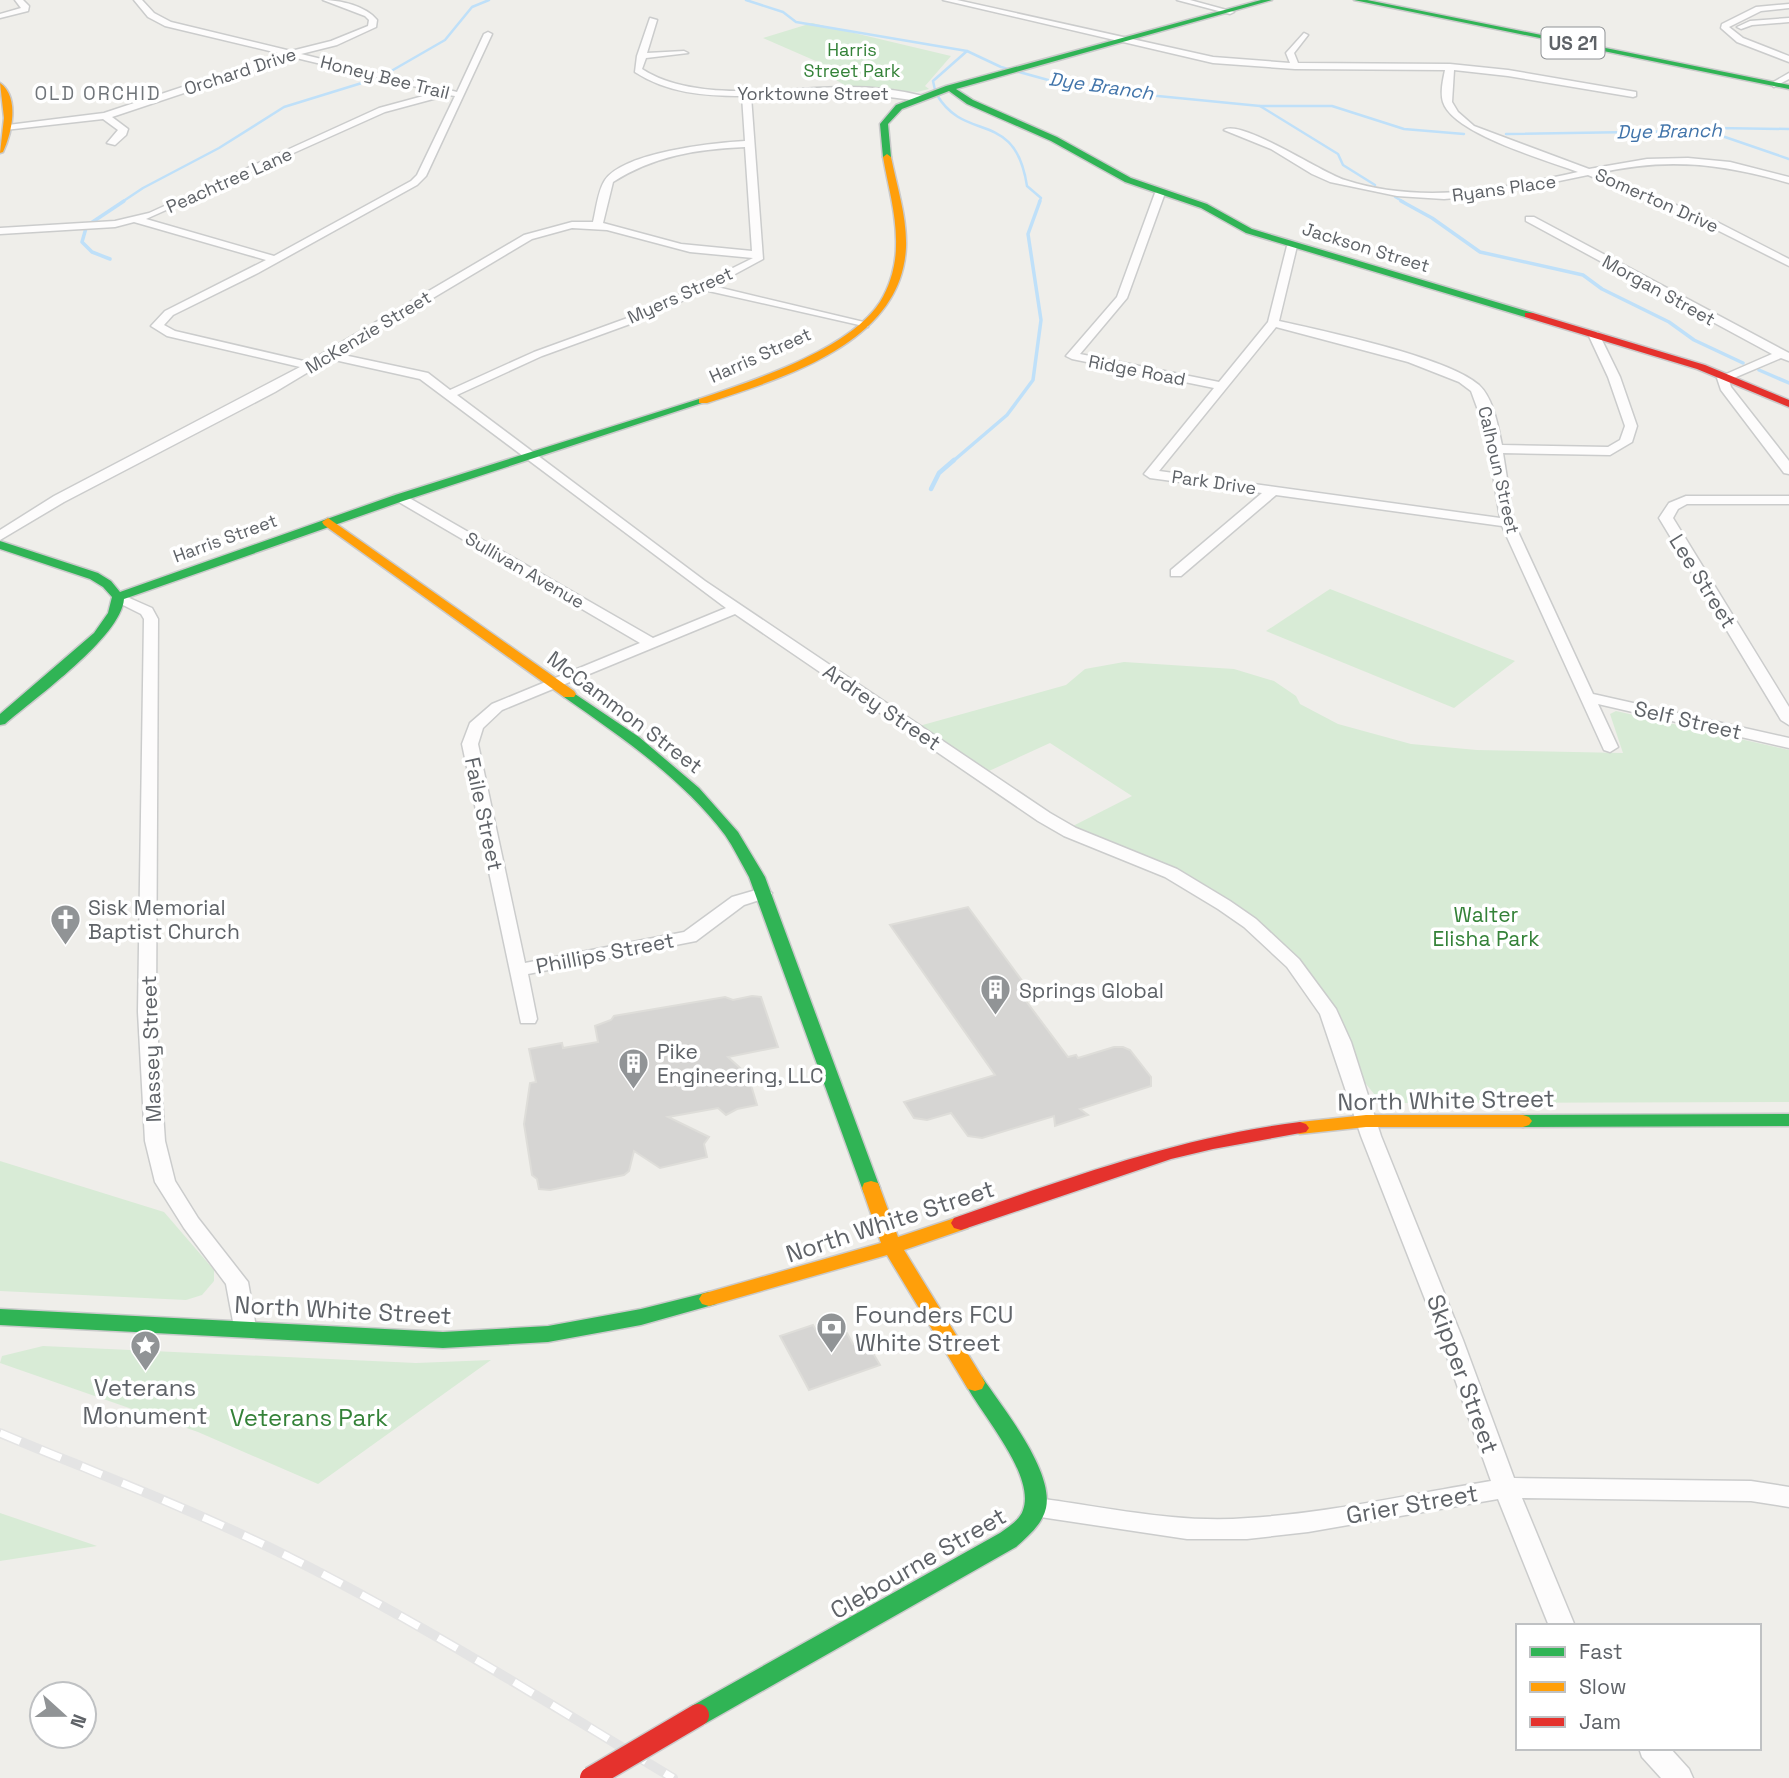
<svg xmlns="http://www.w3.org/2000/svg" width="1789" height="1778" font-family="'Space Grotesk',sans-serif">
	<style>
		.green { fill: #d8ebd6 }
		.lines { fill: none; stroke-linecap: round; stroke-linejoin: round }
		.stream-far2 { stroke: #bfe0f9; stroke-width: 2.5 }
		.stream-far1 { stroke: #bfe0f9; stroke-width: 3.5 }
		.stream { stroke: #bfe0f9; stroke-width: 4.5 }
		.building { fill: #d6d5d3; stroke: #deddd9; stroke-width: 2 }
		.street-casing { stroke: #cbcccc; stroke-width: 3 }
		.fast-casing { stroke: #cacacb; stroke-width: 3 }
		.slow-casing { stroke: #cacacb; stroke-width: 3 }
		.jam-casing { stroke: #cacacb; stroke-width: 3 }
		.street { fill: #fdfcfc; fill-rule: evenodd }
		.fast { fill: #30b455; fill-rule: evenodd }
		.slow { fill: #ff9f0a; fill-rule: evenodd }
		.jam { fill: #e5322d; fill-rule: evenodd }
		.rail-casing { stroke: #e4e4e4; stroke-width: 10 }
		.rail { stroke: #fff; stroke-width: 7; stroke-dasharray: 22; stroke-linecap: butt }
		.jam-bridge-casing { stroke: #cacacb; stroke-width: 25; stroke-linecap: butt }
		.jam-bridge { stroke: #e5322d; stroke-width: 22 }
		.labels { text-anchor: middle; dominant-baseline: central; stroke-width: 7; stroke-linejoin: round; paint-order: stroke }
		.far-park-label { font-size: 18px; fill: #348238; stroke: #fff }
		.far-street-label { font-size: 18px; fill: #5f6368; stroke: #fff }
		.shield { fill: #fff; stroke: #8f9295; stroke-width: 2 }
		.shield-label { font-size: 19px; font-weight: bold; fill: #5f6368 }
		.far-water-label { font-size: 19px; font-style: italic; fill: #4174aa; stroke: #fff }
		.far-neighbourhood-label { font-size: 19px; letter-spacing: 2px; fill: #70757a; stroke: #fff }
		.street-label { font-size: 21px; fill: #5f6368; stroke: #fff }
		.poi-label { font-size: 21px; fill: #5f6368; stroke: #fff; text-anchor: start }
		.park-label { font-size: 21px; fill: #348238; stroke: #fff }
		.near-street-label { font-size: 24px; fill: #5f6368; stroke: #fff }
		.near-poi-label { font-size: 24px; fill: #5f6368; stroke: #fff; text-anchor: start }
		.near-park-label { font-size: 24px; fill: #348238; stroke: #fff }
	</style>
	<rect width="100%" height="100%" fill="#efeeea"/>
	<g class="green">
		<polygon points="812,23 951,56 925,86 929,89 917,92 848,87 817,69 825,67 818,62 763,38"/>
		<polygon points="1330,589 1515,661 1454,708 1266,631"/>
		<polygon points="1124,662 1234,669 1274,681 1296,696 1300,704 1338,724 1411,744 1477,750 1623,753 1610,714 1616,711 1789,750 1789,1102 1387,1103 1375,1095 1352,1067 1314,983 1197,885 1067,829 1132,796 1050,743 989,771 919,726 1066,685 1085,669"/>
		<polygon points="0,1161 164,1212 214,1270 214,1281 202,1295 186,1300 0,1291"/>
		<polygon points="43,1346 416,1363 491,1360 318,1484 198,1432 0,1363 2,1356"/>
		<polygon points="0,1513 97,1546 0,1561"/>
	</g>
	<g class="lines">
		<g class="stream-far2">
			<polyline points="746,0 783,12 796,22 967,51 1001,67 1059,83 1127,93 1260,106 1332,106 1404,129 1464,134"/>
			<polyline points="386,74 445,40 472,7 489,0"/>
			<polyline points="935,90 933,81 967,51"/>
			<path d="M937 95C966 144 1015 108 1027 186L1041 198 1039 202"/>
			<polyline points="1260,106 1338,154 1343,165 1375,185"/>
			<polyline points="1698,132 1725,137 1789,159"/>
			<polyline points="1506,134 1694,131 1716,128 1789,129"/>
			<polyline points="1395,197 1404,202"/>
			<polyline points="122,202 143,188 219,148 284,107 378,78"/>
		</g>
		<g class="stream-far1">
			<polyline points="1401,201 1432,218 1480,252 1583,275 1602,289 1669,322 1694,340 1743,363"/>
			<polyline points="91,223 124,201"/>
			<polyline points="86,228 82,242 92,252 110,259"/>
			<polyline points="1759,370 1789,383"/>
			<polyline points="952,462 1007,415 1033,380 1041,320 1028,234 1040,201"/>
		</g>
		<polyline class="stream" points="931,489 939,473 954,460"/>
	</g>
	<g class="building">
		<polygon points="968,907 1023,982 1020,993 1068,1057 1076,1055 1078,1058 1114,1047 1123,1047 1130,1050 1151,1077 1151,1086 1080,1109 1088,1115 1055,1126 1054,1116 982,1138 968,1136 951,1113 927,1120 914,1118 904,1102 995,1075 890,925"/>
		<polygon points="752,996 761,997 778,1047 728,1057 748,1075 757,1105 737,1109 726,1115 718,1108 668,1117 709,1137 704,1144 707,1157 660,1168 634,1151 629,1171 624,1175 550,1190 539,1189 537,1179 532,1175 524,1124 530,1083 536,1082 529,1049 562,1043 563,1048 598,1042 595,1026 611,1020 614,1016 725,997 733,1000"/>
		<polygon points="813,1325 819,1335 834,1330 847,1333 853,1344 865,1340 880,1365 809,1390 780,1336"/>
	</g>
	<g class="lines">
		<defs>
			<g id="street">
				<polygon points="15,0 23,0 29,6 28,11 0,18 0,14 21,8"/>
				<path d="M134 0H142L154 13 171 22 291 51 331 41 368 26 369 20 365 16 323 0C340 0 366 6 377 20L376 27 337 45 301 54 457 92 484 34 488 32 492 34 426 176 417 185 258 273 173 315 164 325 175 331 308 362 524 235 572 222H593C596 210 598 190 605 180 625 152 712 143 745 141L742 96C704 96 667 93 635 72L637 56 650 18 657 20 647 53 684 51 688 53 646 58 642 69C696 104 786 87 848 87 873 87 899 90 923 96V100L920 101 859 93 751 96 763 259 713 286 868 323V327L704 290 652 316 542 356 457 395 705 581 1050 813 1076 828 1177 869 1230 901 1256 919 1299 959 1336 1009 1351 1042 1381 1136 1463 1340 1514 1478 1751 1481 1789 1487V1507L1751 1501 1522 1498 1575 1626H1549L1498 1499 1308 1532 1247 1539H1187L1027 1515 1024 1508 1027 1501 1036 1498C1106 1507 1178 1524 1248 1518 1330 1513 1411 1494 1491 1481L1441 1340 1361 1136 1320 1014 1287 967 1244 927 1218 909 1165 877 1064 836 1038 821 735 614 502 710 483 728 478 744 525 963 684 932 732 897 763 888 772 893 769 897 744 905 696 941 528 974 537 1019 535 1023H521L462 744 470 723 492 704 640 643 392 498 394 495H404L653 638 726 608 420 379 330 359 275 392 64 502 0 540V530L54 496 300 367 167 336 151 326 165 311 266 260 134 222 115 227 0 234V228L115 221 149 213 379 108 438 92 292 57 112 117 128 129 126 135 115 145 107 143 118 130 103 119 5 130V126L8 125 104 113 282 54 165 26 148 17ZM448 95 455 96 417 175 411 181 274 256 146 219 385 112ZM745 147 752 251 681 244 603 223 613 182C654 156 697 149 745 147ZM572 228 607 230 690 252 753 258 644 312 534 352 450 390 428 373 339 354 532 239Z"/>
				<path d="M943 0H957L1213 57 1290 63 1286 53 1304 33 1308 35 1294 53 1298 63 1450 64 1508 70 1636 92V96L1633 97 1508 76 1454 70 1452 102 1458 112 1474 126 1589 169 1647 159 1688 158 1730 162 1789 177V183C1722 164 1668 157 1599 173L1719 223 1789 259V266L1711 227 1588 175 1491 195 1444 199 1397 196 1330 182 1312 174 1271 149 1224 130C1242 119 1322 173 1345 180 1422 205 1502 189 1578 172 1547 160 1453 134 1443 102 1440 92 1443 80 1445 70L1295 69 1213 63Z"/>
				<polygon points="1177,0 1190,0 1234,12 1230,14"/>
				<polygon points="1789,4 1789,8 1761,11 1729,27 1743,38 1789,56 1789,62 1737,42 1721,28 1722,24 1756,7"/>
				<polygon points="1789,18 1789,22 1752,25 1741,29 1737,27 1750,21"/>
				<polygon points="1789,73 1789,79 1774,87 1770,84"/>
				<path d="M1160 190 1165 193 1127 298 1080 354 1219 382 1268 322 1287 246 1292 243 1297 246 1279 321C1324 331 1447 357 1479 385 1494 399 1498 427 1502 445L1608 447 1620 440 1625 426 1608 377 1588 334 1598 332 1620 377 1637 426 1632 442 1610 455 1503 453 1514 523 1593 694 1789 738V748L1598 704 1618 747 1610 752 1604 750 1502 526 1276 495 1181 576H1171V570L1262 493 1150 478 1144 474 1214 388 1072 359 1066 356 1117 297 1155 193ZM1276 327 1408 362 1459 382 1471 391 1486 432 1500 518 1159 471Z"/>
				<polygon points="1526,217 1534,217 1789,353 1789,361 1781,358 1729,380 1731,387 1789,461 1789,474 1784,473 1721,390 1717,378 1772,354 1526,221"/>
				<polygon points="1686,496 1789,496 1789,504 1687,504 1678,509 1673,518 1789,707 1789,725 1781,720 1659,518 1669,503"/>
				<polygon points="118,593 152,608 158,619 156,1012 165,1141 175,1181 198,1218 248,1282 256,1327 253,1333 245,1336 237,1333 234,1327 226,1284 184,1228 155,1182 145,1141 138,1012 144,619 141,614 113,600 113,594"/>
				<polygon points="1639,1748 1670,1748 1689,1769 1693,1778 1661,1778 1642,1757"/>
			</g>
			<g id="fast">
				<polygon points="1261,0 1272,0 956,89 973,100 1057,137 1131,178 1207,204 1252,229 1533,313 1533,317 1525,317 1246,233 1201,208 1125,182 1051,141 967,104 949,91 902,109 888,124 891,157 887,160 883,157 880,124 896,105 946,86"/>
				<polygon points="1354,0 1367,0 1789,85 1789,89"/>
				<path d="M699 399 708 401 403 501 124 599C121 637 35 698 5 724L0 725V714L94 633 108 613 112 597 103 587 90 579 0 549V541L98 573 111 581 120 592 395 495Z"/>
				<path d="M569 690 639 737 699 788 738 832 765 877 880 1188 878 1193H864L862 1188 749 877C741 863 734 848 725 835 682 778 621 737 564 697L562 694Z"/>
				<polygon points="1789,1114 1789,1126 1523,1127 1517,1125 1514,1121 1517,1117 1523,1115"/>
				<polygon points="709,1292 716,1294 719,1299 716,1304 641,1325 548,1342 443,1348 0,1325 0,1309 443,1332 548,1326 641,1309"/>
				<path d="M975 1375 982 1377C1003 1408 1054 1471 1046 1508 1042 1525 1028 1536 1016 1547L706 1723 698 1726 690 1723 686 1715 690 1707 1000 1533C1008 1527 1020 1520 1023 1510 1036 1475 980 1413 965 1383L968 1377Z"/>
			</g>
			<g id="slow">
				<path d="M0 83C20 97 12 133 3 152L0 153 4 118Z"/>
				<path d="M887 154 891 157C897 187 907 217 906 247 902 344 782 378 707 403H699V399C752 381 849 350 880 302 890 286 896 265 896 246 897 216 888 186 883 157Z"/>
				<polygon points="328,518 574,691 576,694 574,697 564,697 324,525 322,522"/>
				<polygon points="1366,1115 1523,1115 1529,1117 1532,1121 1529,1125 1523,1127 1366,1127 1300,1134 1294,1132 1291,1128 1294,1124 1300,1122"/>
				<polygon points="871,1181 878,1183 880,1188 898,1237 961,1216 968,1218 971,1223 968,1228 904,1250 982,1377 985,1383 982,1389 975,1391 968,1389 887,1255 709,1306 702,1304 699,1299 702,1294 709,1292 881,1243 862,1188 864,1183"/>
			</g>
			<g id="jam">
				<polygon points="1525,313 1533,313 1705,365 1789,400 1789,407 1697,369 1525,317"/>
				<path d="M1300 1122 1306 1124 1309 1128 1306 1132 1213 1149 1171 1159 961 1230 954 1228 951 1223 954 1218C1068 1178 1180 1137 1300 1122Z"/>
			</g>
		</defs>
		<use href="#street" class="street-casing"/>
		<use href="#fast" class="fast-casing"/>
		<use href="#slow" class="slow-casing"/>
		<use href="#jam" class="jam-casing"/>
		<use href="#street" class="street"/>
		<use href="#fast" class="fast"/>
		<use href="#slow" class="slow"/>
		<use href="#jam" class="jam"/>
		<defs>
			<path id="rail" d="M0 1433C96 1473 194 1510 287 1556 420 1622 546 1702 673 1778"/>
		</defs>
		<use href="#rail" class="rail-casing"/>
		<use href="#rail" class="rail"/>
		<defs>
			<polyline id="jam-bridge" points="591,1778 698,1715"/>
		</defs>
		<use href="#jam-bridge" class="jam-bridge-casing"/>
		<use href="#jam-bridge" class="jam-bridge"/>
	</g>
	<defs>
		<symbol id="church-pin" viewBox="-11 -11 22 30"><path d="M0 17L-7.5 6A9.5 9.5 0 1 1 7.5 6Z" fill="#919496" stroke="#fff"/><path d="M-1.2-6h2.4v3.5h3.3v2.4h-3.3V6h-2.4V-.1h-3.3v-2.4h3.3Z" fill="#fff"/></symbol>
		<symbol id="building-pin" viewBox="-11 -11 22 30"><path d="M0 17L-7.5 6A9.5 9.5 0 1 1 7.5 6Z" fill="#919496" stroke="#fff"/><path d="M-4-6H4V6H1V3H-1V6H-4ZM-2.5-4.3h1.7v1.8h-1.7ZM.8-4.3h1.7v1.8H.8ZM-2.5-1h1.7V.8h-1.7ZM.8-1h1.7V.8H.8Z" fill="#fff"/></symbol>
		<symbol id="bank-pin" viewBox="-11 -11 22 30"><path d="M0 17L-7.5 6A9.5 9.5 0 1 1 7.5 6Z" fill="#919496" stroke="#fff"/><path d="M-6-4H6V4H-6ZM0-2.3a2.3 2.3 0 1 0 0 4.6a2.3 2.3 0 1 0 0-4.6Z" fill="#fff"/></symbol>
		<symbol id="sight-pin" viewBox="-11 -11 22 30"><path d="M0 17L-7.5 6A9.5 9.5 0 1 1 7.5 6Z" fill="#919496" stroke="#fff"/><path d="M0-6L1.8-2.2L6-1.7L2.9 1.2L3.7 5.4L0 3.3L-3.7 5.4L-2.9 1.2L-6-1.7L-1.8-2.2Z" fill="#fff"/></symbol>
	</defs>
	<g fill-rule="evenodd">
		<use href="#church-pin" x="48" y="902" width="35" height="47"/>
		<use href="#building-pin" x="978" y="972" width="35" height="47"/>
		<use href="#building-pin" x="616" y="1046" width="35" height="47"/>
		<use href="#bank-pin" x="814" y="1310" width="35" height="47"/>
		<use href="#sight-pin" x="128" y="1328" width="35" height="47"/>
	</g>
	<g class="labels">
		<g class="far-park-label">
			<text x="852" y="49">Harris<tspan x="852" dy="21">Street Park</tspan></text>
		</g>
		<g class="far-street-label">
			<text transform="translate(240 71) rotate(-18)">Orchard Drive</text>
			<text transform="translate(385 77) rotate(14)">Honey Bee Trail</text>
			<text x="813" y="93">Yorktowne Street</text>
			<text transform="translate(229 180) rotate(-24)">Peachtree Lane</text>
			<text transform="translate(1504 188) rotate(-8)">Ryans Place</text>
			<text transform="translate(1657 200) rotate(24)">Somerton Drive</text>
			<text transform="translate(1366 247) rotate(17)">Jackson Street</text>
			<text transform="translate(1659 290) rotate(29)">Morgan Street</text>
			<text transform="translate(680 295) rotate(-24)">Myers Street</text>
			<text transform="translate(368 332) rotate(-31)">McKenzie Street</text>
			<text transform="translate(760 355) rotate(-24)">Harris Street</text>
			<text transform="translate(1137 370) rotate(11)">Ridge Road</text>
			<text transform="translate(1499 470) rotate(77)">Calhoun Street</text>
			<text transform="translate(1214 482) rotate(8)">Park Drive</text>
			<text transform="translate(225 538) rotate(-20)">Harris Street</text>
			<text transform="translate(525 570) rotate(30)">Sullivan Avenue</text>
		</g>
		<rect class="shield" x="1541.5" y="27.5" width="63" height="31" rx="5"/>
		<g class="shield-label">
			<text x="1573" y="43">US 21</text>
		</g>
		<g class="far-water-label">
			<text transform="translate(1101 86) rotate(8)">Dye Branch</text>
			<text transform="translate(1669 131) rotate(-1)">Dye Branch</text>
		</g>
		<g class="far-neighbourhood-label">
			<text x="98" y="93">OLD ORCHID</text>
		</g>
		<g class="street-label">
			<text transform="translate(1703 581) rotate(58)">Lee Street</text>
			<text transform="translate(882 707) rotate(34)">Ardrey Street</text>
			<text transform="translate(625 712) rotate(37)">McCammon Street</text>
			<text transform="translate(1688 720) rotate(13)">Self Street</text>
			<text transform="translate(484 814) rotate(78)">Faile Street</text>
			<text transform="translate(605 953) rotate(-11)">Phillips Street</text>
			<text transform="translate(151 1049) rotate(-92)">Massey Street</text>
		</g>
		<g class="poi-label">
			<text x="88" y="907">Sisk Memorial<tspan x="88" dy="24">Baptist Church</tspan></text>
			<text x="1019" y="990">Springs Global</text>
			<text x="657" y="1051">Pike<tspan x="657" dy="24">Engineering, LLC</tspan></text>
		</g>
		<g class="park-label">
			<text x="1486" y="914">Walter<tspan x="1486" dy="24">Elisha Park</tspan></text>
		</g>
		<g class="near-street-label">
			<text transform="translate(1446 1100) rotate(-1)">North White Street</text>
			<text transform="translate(890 1221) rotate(-18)">North White Street</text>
			<text transform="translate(343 1310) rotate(3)">North White Street</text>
			<text transform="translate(1463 1374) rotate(70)">Skipper Street</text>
			<text transform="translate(1412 1504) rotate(-10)">Grier Street</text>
			<text transform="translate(918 1563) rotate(-30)">Clebourne Street</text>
		</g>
		<g class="near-poi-label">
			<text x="855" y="1314">Founders FCU<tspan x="855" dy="28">White Street</tspan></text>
			<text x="145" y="1387" text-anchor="middle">Veterans<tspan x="145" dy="28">Monument</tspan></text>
		</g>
		<g class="near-park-label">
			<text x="309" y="1417">Veterans Park</text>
		</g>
	</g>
	<rect x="1516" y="1624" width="245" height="126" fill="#ffffff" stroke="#bfc1c3" stroke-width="2"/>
	<rect x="1530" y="1647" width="35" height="10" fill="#30b455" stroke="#bfc1c3" stroke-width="2"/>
	<text x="1579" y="1659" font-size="21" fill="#5f6368">Fast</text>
	<rect x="1530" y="1682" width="35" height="10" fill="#ff9f0a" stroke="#bfc1c3" stroke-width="2"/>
	<text x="1579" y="1694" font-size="21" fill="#5f6368">Slow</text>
	<rect x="1530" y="1717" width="35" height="10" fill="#e5322d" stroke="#bfc1c3" stroke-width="2"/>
	<text x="1579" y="1729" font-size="21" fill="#5f6368">Jam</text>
	<g transform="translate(63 1715) rotate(111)"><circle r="33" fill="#ffffff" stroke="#bfc1c3" stroke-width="2"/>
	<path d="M0-5L12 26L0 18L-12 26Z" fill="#919496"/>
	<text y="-10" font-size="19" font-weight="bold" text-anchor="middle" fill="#5f6368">N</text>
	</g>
</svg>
